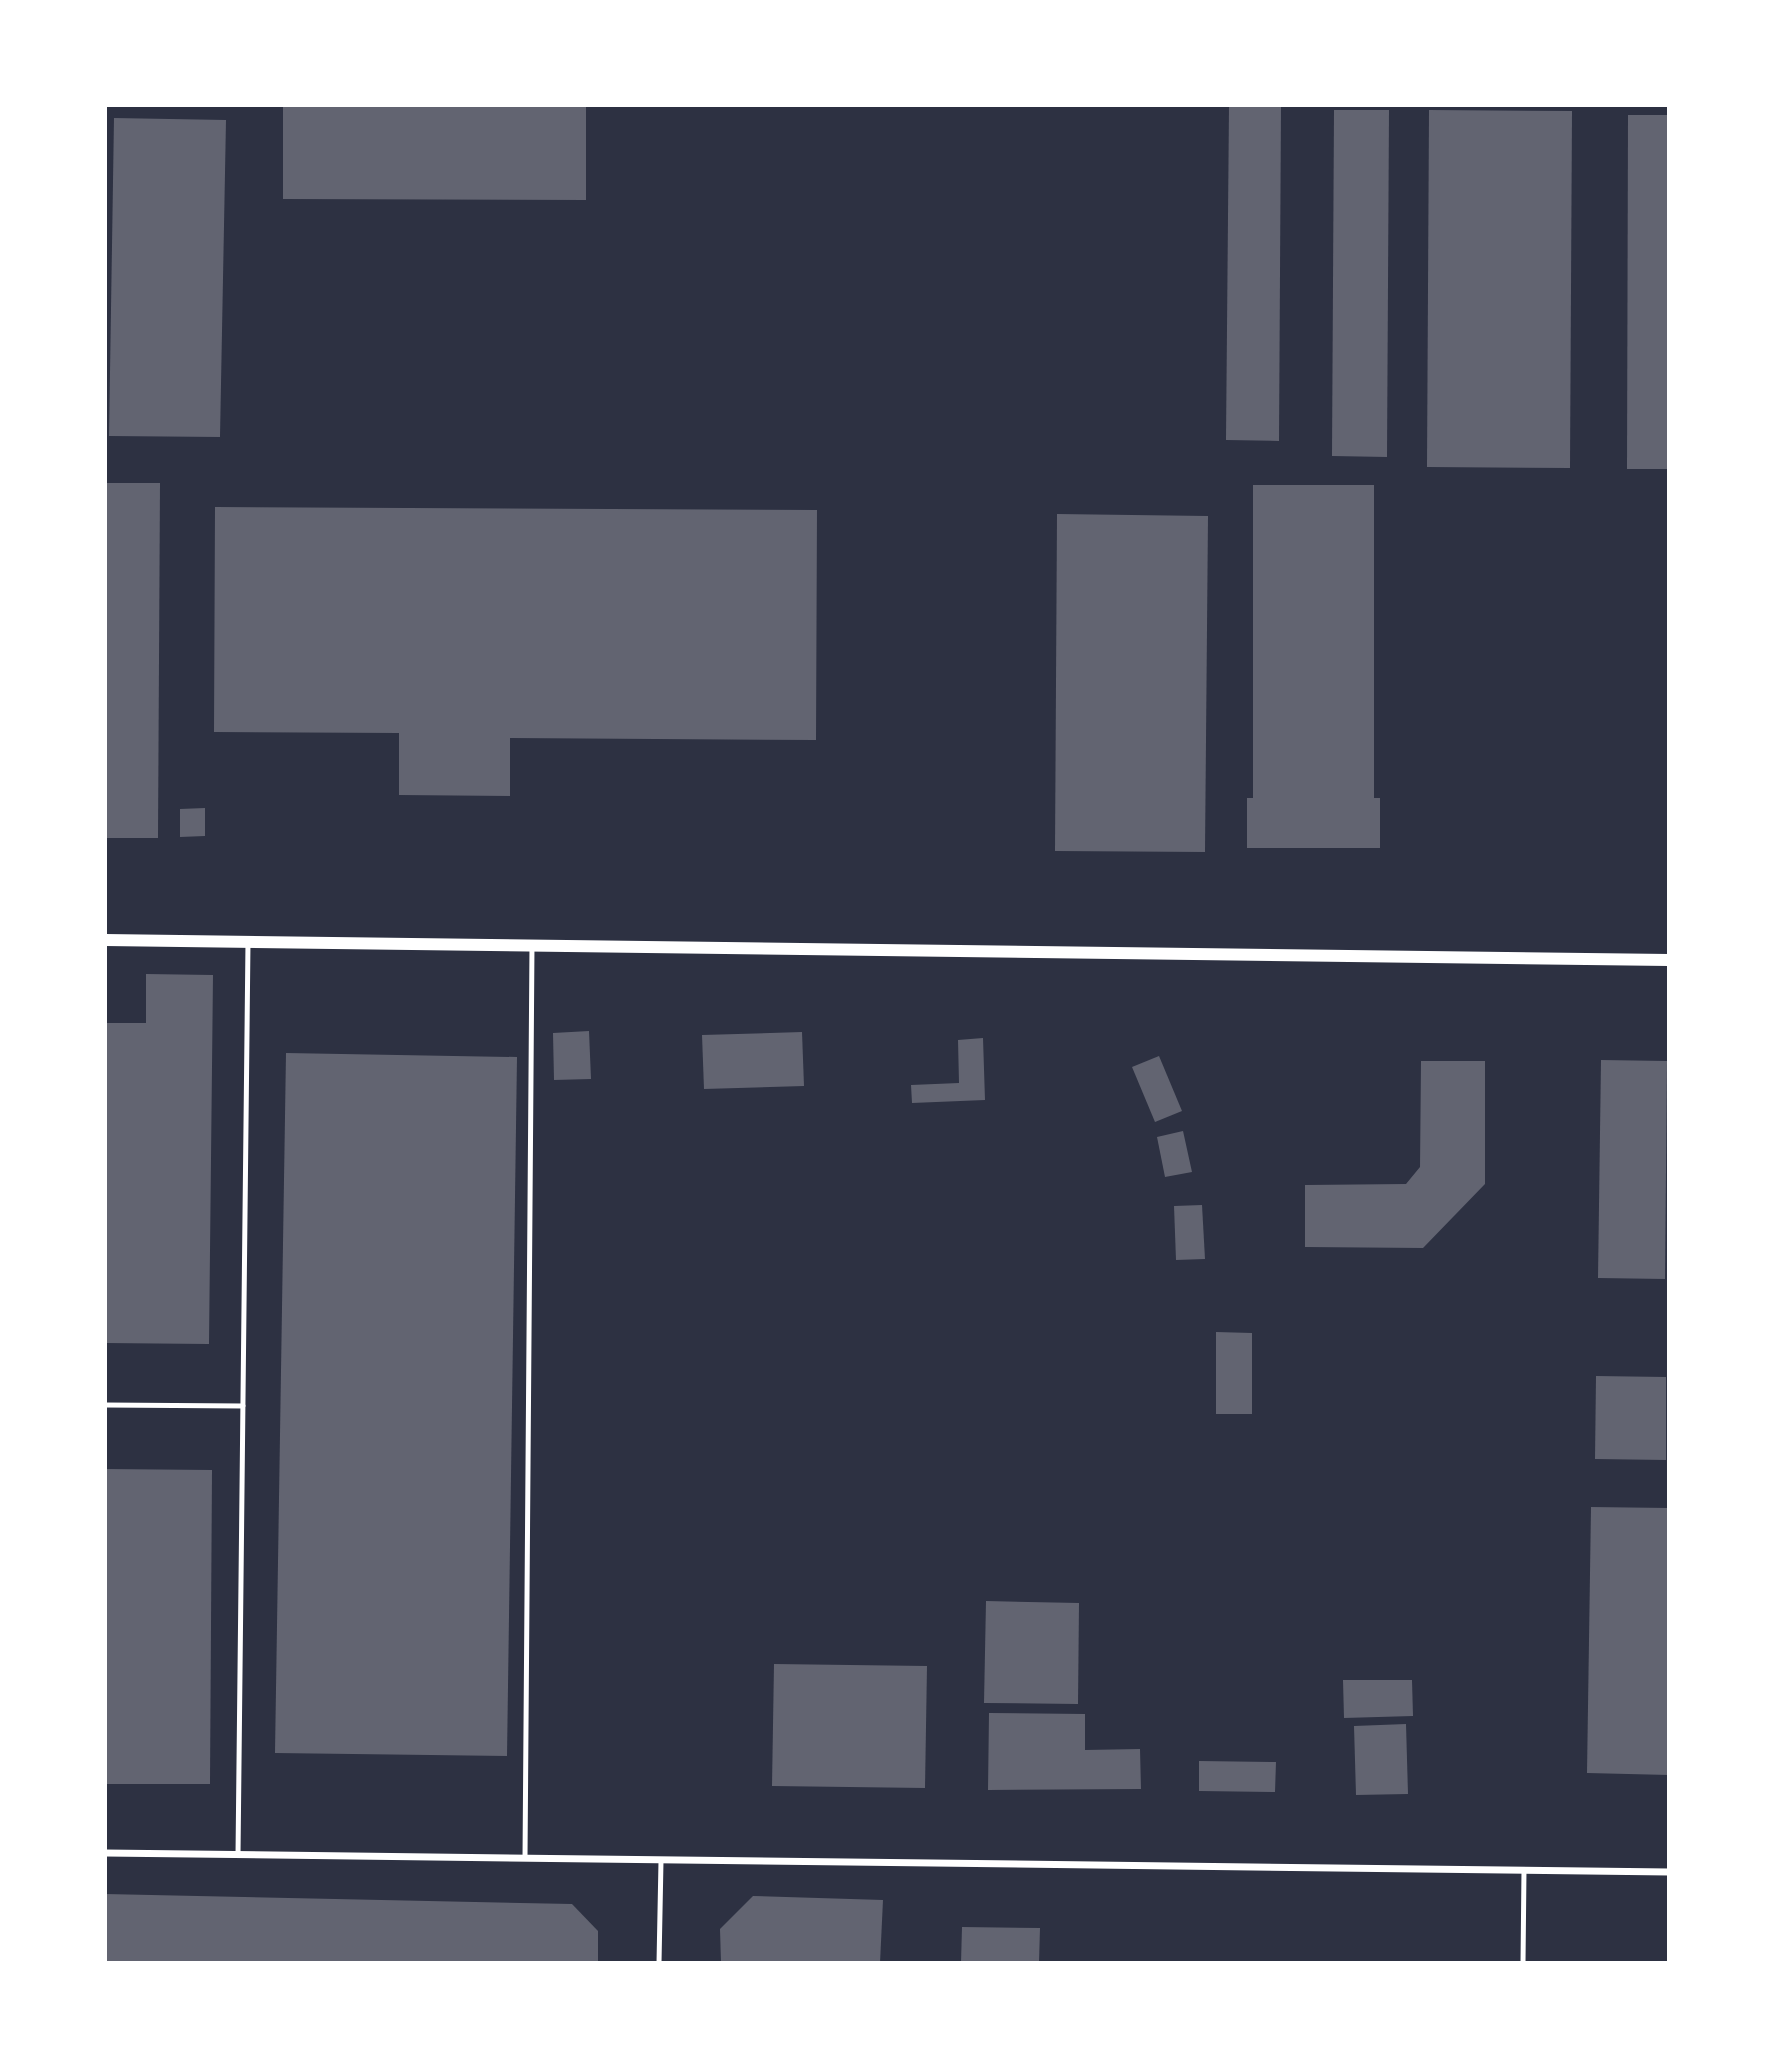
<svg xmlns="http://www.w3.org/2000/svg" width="1774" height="2068" font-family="'Fira Sans',sans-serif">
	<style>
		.building { fill: #626471 }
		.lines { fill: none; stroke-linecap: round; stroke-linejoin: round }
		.service { stroke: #fff; stroke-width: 5 }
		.minor { stroke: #fff; stroke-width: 7 }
		.tertiary { stroke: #fff; stroke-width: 12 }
	</style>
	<rect width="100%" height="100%" fill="#2d3142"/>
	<g class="building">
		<polygon points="283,105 586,105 586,200 283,199"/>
		<polygon points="1229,105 1281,105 1279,441 1226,440"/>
		<polygon points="1334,110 1389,110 1387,457 1332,456"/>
		<polygon points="1429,110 1572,111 1570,468 1427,467"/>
		<polygon points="1628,115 1669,115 1669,469 1627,469"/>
		<polygon points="114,118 226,120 220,437 109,436"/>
		<polygon points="105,483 160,483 158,838 105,838"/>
		<polygon points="1253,485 1374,485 1374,798 1380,798 1380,848 1247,848 1247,798 1253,798"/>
		<polygon points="215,507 817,510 816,740 510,738 510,796 399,795 399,733 214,732"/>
		<polygon points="1057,514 1208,516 1205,852 1055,851"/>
		<polygon points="205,808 205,836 180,837 180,809"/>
		<polygon points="146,974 213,975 209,1344 105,1343 105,1023 146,1023"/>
		<polygon points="589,1031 591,1079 554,1080 553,1033"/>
		<polygon points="802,1032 804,1086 704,1089 702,1035"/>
		<polygon points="983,1038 985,1100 912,1103 911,1085 959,1083 958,1040"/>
		<polygon points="286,1053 517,1057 507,1756 275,1753"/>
		<polygon points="1159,1056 1182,1111 1155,1122 1132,1067"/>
		<polygon points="1601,1060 1667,1061 1665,1279 1598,1278"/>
		<polygon points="1421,1061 1485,1061 1485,1184 1423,1248 1305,1247 1305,1185 1406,1184 1420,1167"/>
		<polygon points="1183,1131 1192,1172 1165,1177 1157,1137"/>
		<polygon points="1202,1205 1205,1259 1176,1260 1174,1206"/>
		<polygon points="1216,1332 1252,1333 1252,1414 1216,1414"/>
		<polygon points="1596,1376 1666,1377 1666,1460 1595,1459"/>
		<polygon points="105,1469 212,1470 210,1784 105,1784"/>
		<polygon points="1591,1507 1669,1508 1669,1775 1587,1773"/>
		<polygon points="986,1601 1079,1603 1078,1704 984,1703"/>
		<polygon points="774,1664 927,1666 925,1788 772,1786"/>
		<polygon points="1343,1680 1412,1680 1413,1716 1344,1718"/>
		<polygon points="989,1713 1085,1714 1085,1750 1140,1749 1141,1789 988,1790"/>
		<polygon points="1406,1724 1408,1794 1356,1795 1354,1726"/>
		<polygon points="1199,1761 1276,1762 1275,1792 1199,1791"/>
		<polygon points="105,1894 572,1904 598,1931 598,1963 105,1963"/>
		<polygon points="753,1896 883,1900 880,1963 721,1963 720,1929"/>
		<polygon points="962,1927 1040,1928 1039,1963 961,1963"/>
	</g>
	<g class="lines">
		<g class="service">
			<polyline points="105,1405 243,1406"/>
			<polyline points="238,1855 248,942"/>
			<polyline points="525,1858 532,945"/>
			<polyline points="659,1963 661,1861"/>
			<polyline points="1523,1963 1524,1870"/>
		</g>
		<polyline class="minor" points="105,1853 1669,1872"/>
		<polyline class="tertiary" points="105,940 1669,960"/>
	</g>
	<rect width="1774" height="2068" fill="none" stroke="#ffffff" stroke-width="214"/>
</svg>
